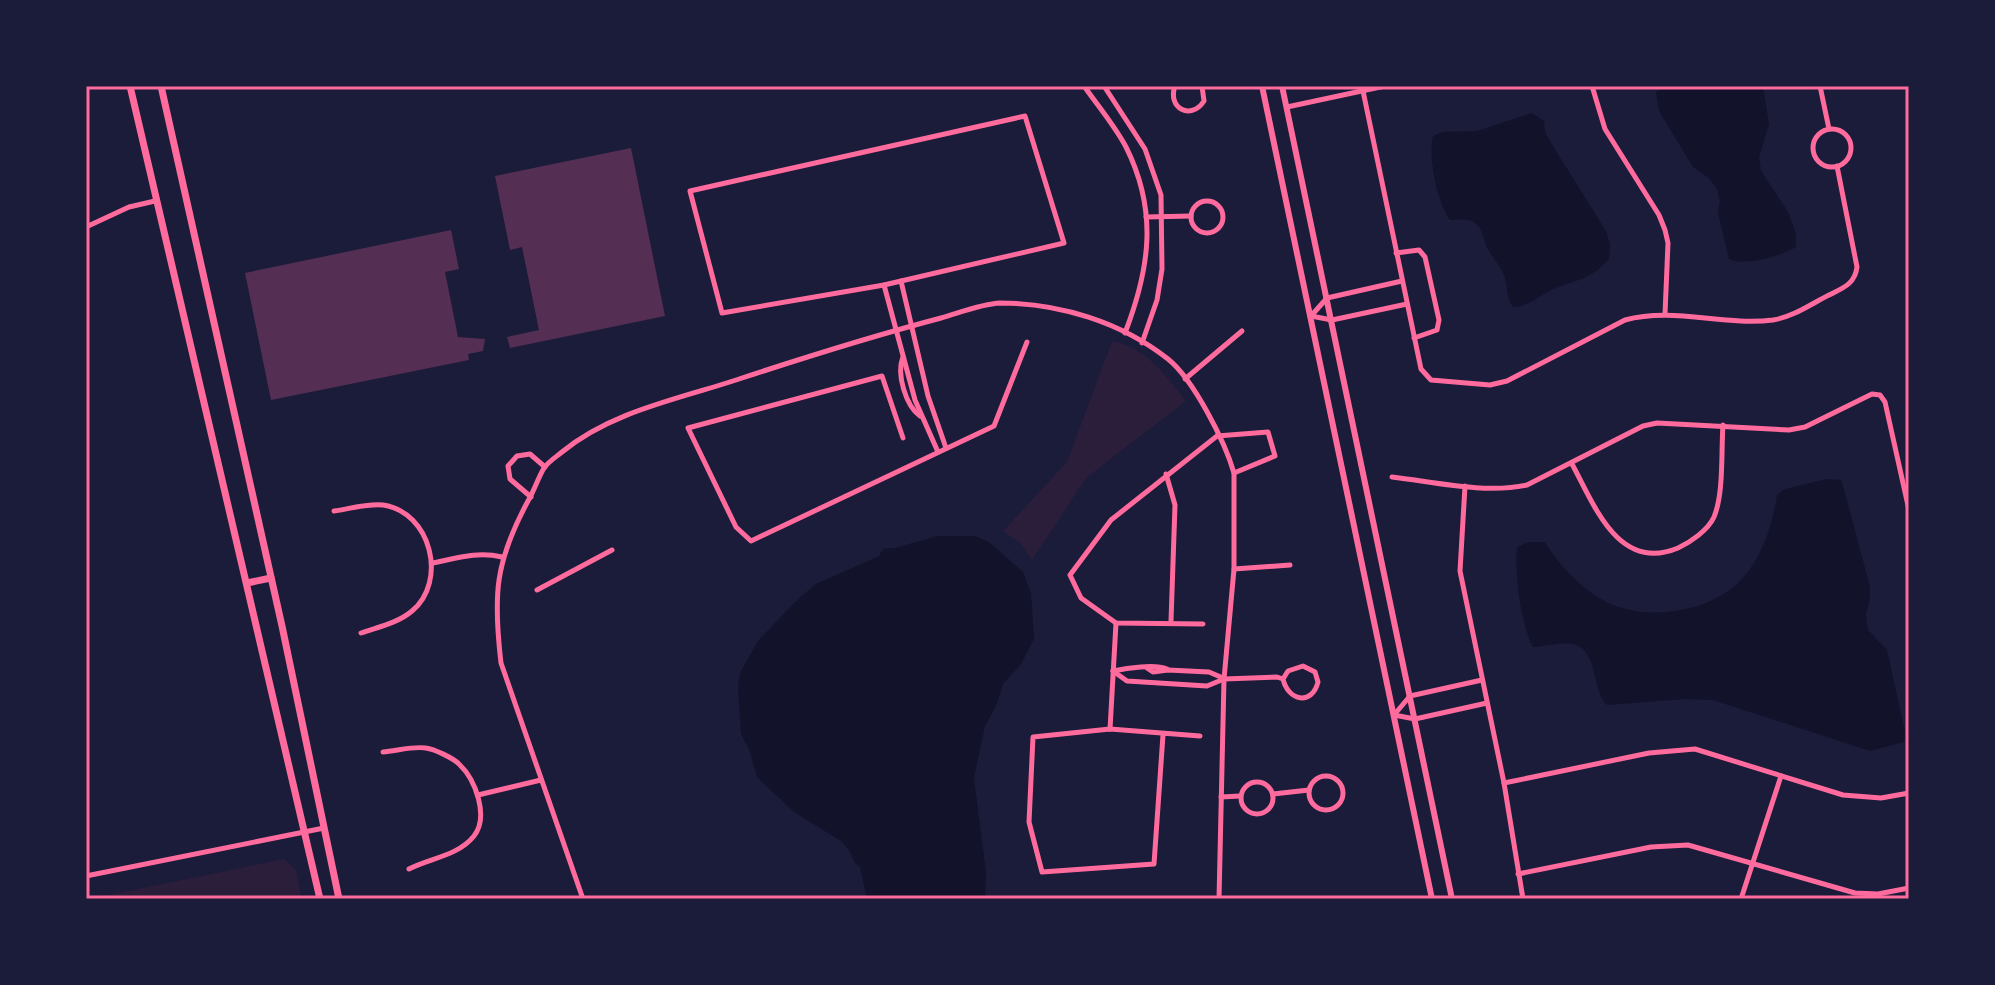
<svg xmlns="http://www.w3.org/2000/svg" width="1995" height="985" font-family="'Space Grotesk',sans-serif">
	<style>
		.green { fill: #2a1e3b }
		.water { fill: #12122b }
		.building { fill: #542f53 }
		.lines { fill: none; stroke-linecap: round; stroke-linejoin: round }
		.minor { stroke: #ff6b9d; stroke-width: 5 }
		.tertiary { stroke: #ff6b9d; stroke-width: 6 }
		.secondary { stroke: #ff6b9d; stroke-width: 7 }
		.neatline { fill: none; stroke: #ff6b9d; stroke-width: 3 }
	</style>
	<rect width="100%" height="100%" fill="#1b1b3a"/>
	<g class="green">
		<path d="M1112 341C1145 346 1166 376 1186 401L1086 478 1032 560 1020 543 1003 531 1067 462Z"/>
		<polygon points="284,859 296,870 302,899 105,899 104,896"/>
	</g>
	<g class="water">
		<path d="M1665 86H1763L1769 124 1759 157 1761 171 1788 212 1796 234V247C1781 256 1745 267 1729 259L1718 213 1720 201 1717 189 1709 178 1693 167 1659 111 1656 92Z"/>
		<path d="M1532 113 1544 121 1545 132 1551 143 1606 231 1610 244 1609 259C1590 280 1577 279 1554 289 1540 295 1528 307 1513 307 1506 296 1508 290 1505 278 1501 265 1491 257 1486 245 1483 237 1482 228 1475 223 1468 218 1458 220 1450 220 1437 201 1428 158 1433 136L1442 132 1477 131Z"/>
		<path d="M1827 479 1841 480 1845 493 1870 587V599L1866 614 1868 630 1887 650 1905 732 1904 742 1870 751 1713 700 1685 699 1607 705C1591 691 1600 651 1573 644 1561 642 1545 646 1533 647 1520 621 1515 576 1517 547L1529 542H1545C1560 568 1592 600 1622 608 1656 618 1700 611 1728 591 1758 571 1772 529 1777 495L1785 489Z"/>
		<polygon points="938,536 975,536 989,542 1023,572 1031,593 1034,639 1021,664 1003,684 996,706 985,726 974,778 986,873 985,899 867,899 860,867 855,863 849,850 841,841 794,812 757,777 749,749 741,734 738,688 740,673 758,641 797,600 816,584 879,556 883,549 895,548"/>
	</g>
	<g class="building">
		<polygon points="631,148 665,316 510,348 507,337 539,330 522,247 510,250 495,176"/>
		<polygon points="451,230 459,269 445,272 458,337 485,339 483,351 468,354 469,360 271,400 245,273"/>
	</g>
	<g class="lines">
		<g class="minor">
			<path d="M1084 86C1098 106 1115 126 1126 147 1158 211 1150 268 1125 333"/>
			<polyline points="1104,86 1145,149 1161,195 1162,269 1157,300 1142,343"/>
			<path d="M1175 86C1167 108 1191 121 1204 101L1202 86"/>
			<polyline points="1592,86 1605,129 1659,215 1665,230 1668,243 1665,314"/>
			<polyline points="1820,86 1829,129"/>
			<path d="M1363 91 1421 369 1431 380 1490 385 1507 381 1625 320C1674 307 1723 326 1773 320 1793 317 1811 304 1829 295 1843 288 1855 284 1857 267L1837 166"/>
			<polyline points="1287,107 1385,86"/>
			<polygon points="1025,116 1064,243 884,285 722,313 690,191"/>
			<circle cx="1832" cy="148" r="19"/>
			<circle cx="1207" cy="217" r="16"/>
			<polyline points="1146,217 1191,216"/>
			<polyline points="86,227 129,207 155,201"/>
			<polyline points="1396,253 1419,250 1425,257 1439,320 1437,330 1414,338"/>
			<polyline points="901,281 928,396 946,448"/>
			<polyline points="1402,281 1327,298 1311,316 1332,320 1407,304"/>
			<polyline points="884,285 915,400 938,452"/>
			<path d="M903 357C896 374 906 406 920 416"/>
			<polyline points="1185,379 1242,331"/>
			<polyline points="903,438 882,376 688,428 736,527 751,541 994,426 1027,342"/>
			<path d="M1572 464C1594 504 1618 573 1678 548 1691 542 1708 530 1714 517 1724 493 1721 451 1723 425"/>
			<polyline points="1166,474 1175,505 1171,621"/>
			<path d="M1392 477C1435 482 1485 494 1527 485L1643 426 1657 423 1789 430 1805 427 1872 394 1880 395 1885 402 1909 510"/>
			<polyline points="1465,486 1460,571 1504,783 1523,899"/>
			<polyline points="531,497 510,479 508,466 517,456 530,454 545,467"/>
			<path d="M334 511C349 509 368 503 383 505 431 512 448 581 412 611 398 623 378 627 361 633"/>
			<path d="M433 563C457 558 478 551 502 557"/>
			<polyline points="1234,569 1290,565"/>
			<polyline points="537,590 612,550"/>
			<polyline points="1203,624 1116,623 1081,598 1070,575 1111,520 1217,436 1268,432 1275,456 1234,473"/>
			<polyline points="1147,668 1153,672 1168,670 1209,672 1223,678"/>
			<path d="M1113 671 1127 681 1207 686 1224 679 1277 677 1283 679C1288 701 1312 706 1318 682L1315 672 1303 666 1288 671 1283 679"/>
			<path d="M1113 671C1127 668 1155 664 1167 669"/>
			<polyline points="1482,680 1410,696 1394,715 1415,719 1487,703"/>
			<polyline points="1110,729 1116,623"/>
			<polyline points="1163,735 1154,864 1042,872 1029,822 1033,737 1110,729 1200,736"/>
			<path d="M383 752C396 751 413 746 426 748 434 749 453 758 459 764 476 780 489 817 474 836 458 856 430 858 409 869"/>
			<circle cx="1326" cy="793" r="17"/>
			<circle cx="1257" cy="798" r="16"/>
			<polyline points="1504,783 1649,753 1695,749 1843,795 1881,798 1909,793"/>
			<polyline points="1273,794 1309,790"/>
			<polyline points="478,795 541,780"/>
			<polyline points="1221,797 1240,796"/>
			<polyline points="1518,874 1651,847 1688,845 1855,893 1878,894 1909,888"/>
			<polyline points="86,876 324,828"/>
			<path d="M583 899 501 663C493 595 495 562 528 501 534 491 538 478 544 468 548 462 556 457 562 452 612 411 679 399 739 379 806 357 873 336 941 318 959 313 981 304 1000 303 1059 303 1121 322 1168 359 1194 380 1225 442 1234 473V569L1224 679 1219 899"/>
			<polyline points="1741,899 1781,776"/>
		</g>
		<g class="tertiary">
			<polyline points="1262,86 1432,899"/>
			<polyline points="1282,86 1452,899"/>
		</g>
		<g class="secondary">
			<polyline points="130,86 320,899"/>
			<polyline points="161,86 282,626 339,899"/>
			<polyline points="247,583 271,578"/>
		</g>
	</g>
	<rect width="1995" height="985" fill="none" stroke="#1b1b3a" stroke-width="176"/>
	<rect x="88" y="88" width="1819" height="809" class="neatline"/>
</svg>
